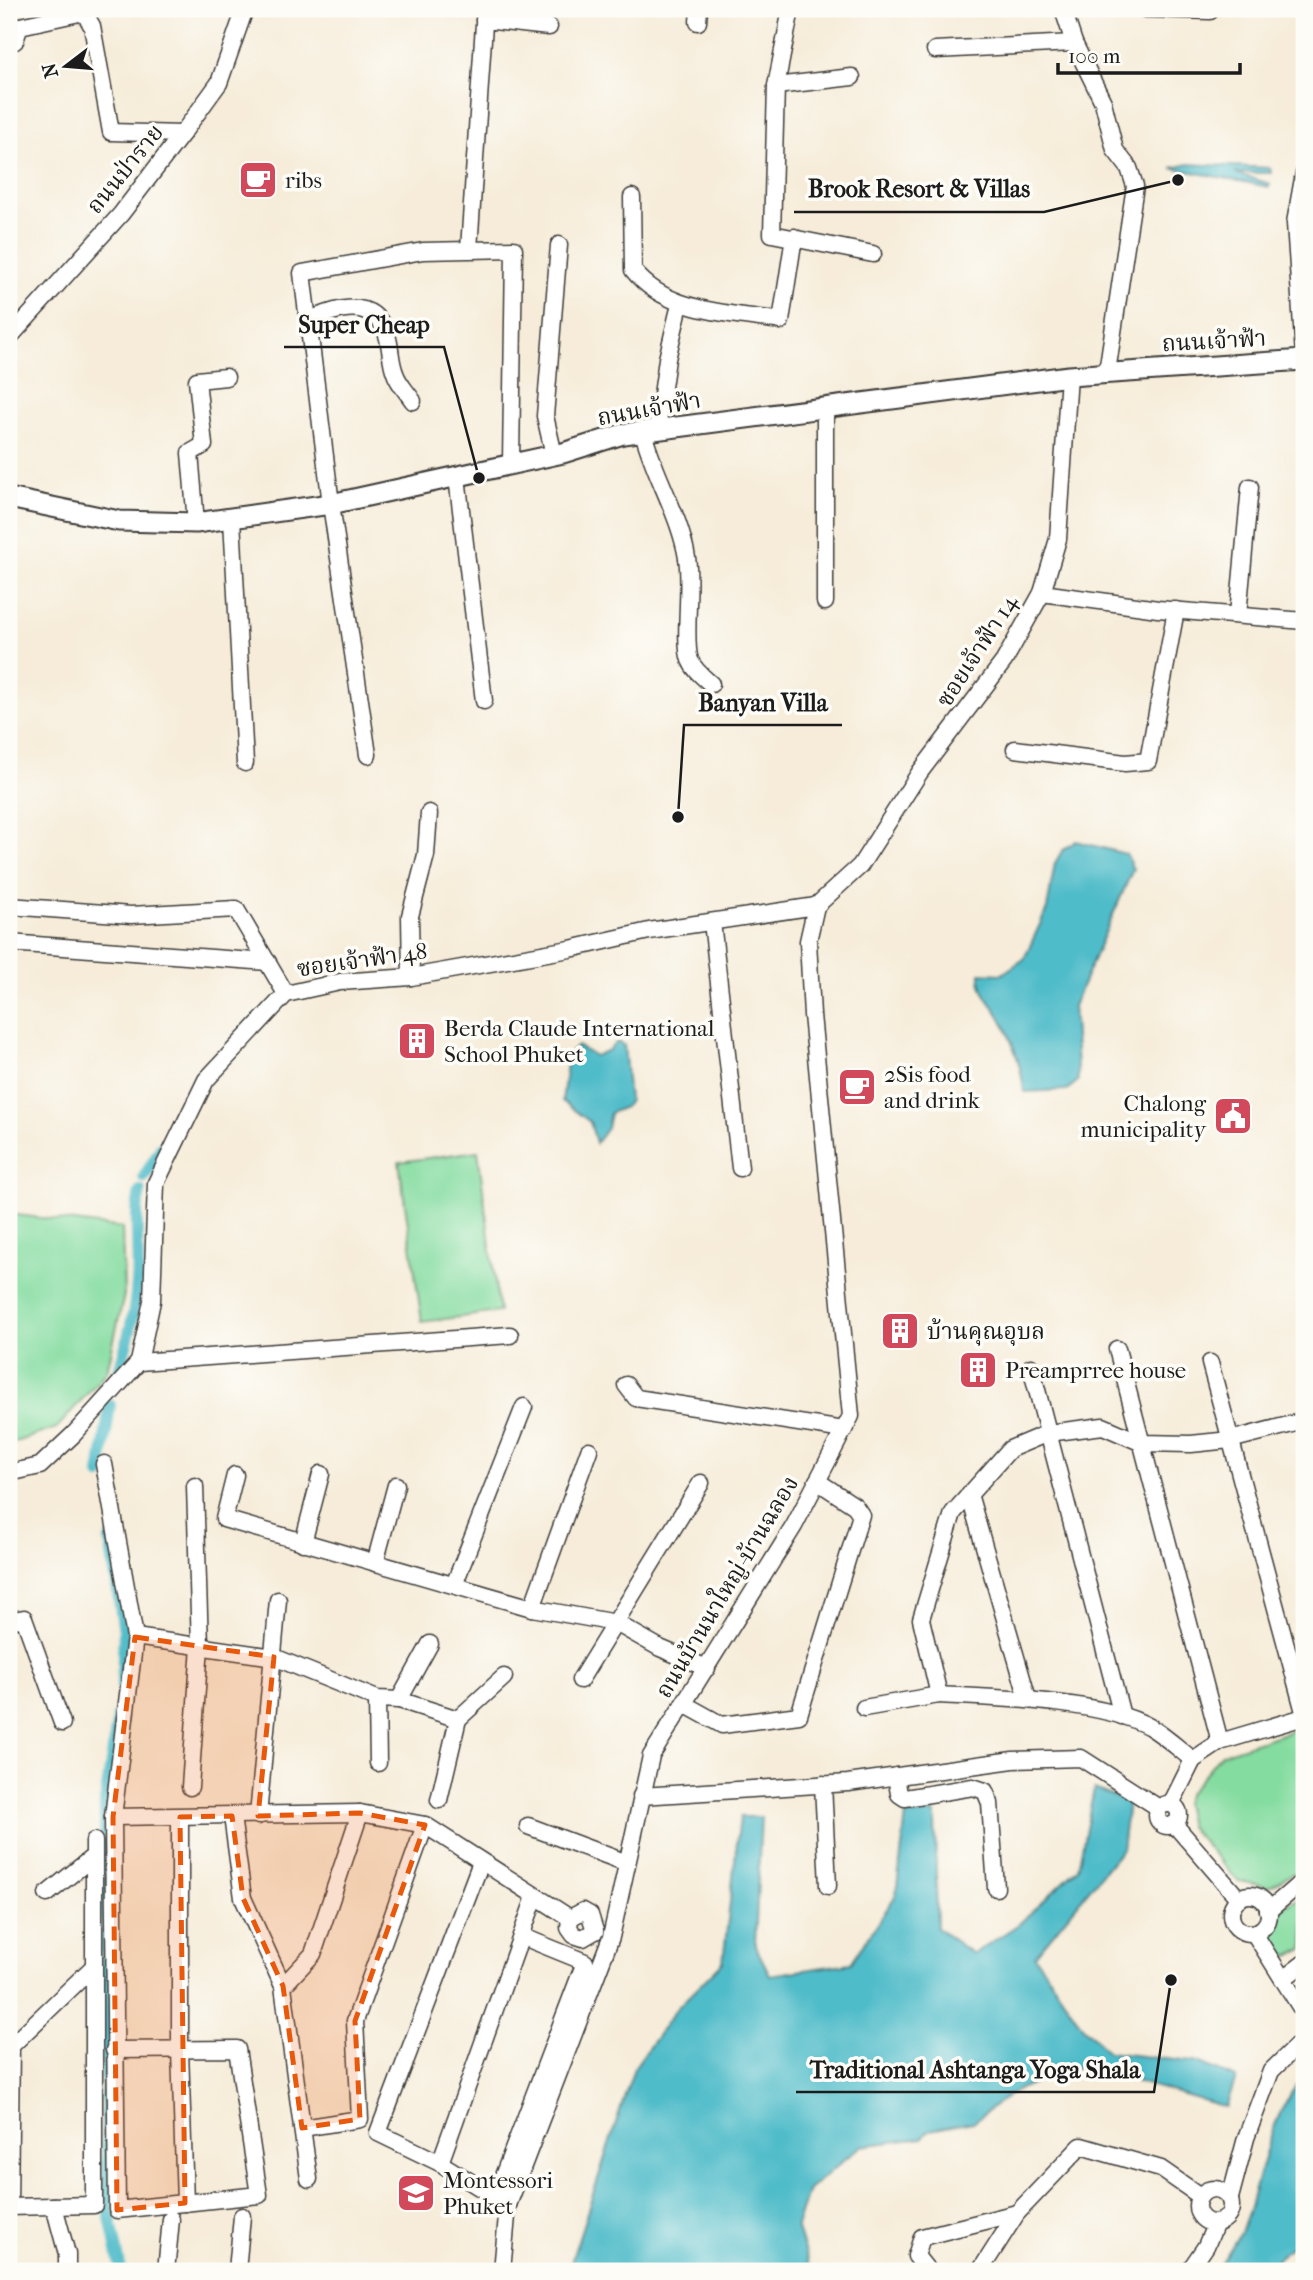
<svg xmlns="http://www.w3.org/2000/svg" width="1313" height="2280" font-family="'IM FELL French Canon','Noto Serif Thai',serif">
	<style>
		.green { fill: #84dca0; stroke: #507c5e; stroke-width: 2 }
		.water { fill: #50bcc9; stroke: #366c72; stroke-width: 2 }
		.lines { fill: none; stroke-linecap: round; stroke-linejoin: round }
		.canal { stroke: #50bcc9; stroke-width: 12 }
		.minor-casing { stroke: #3d3b38; stroke-width: 19 }
		.major-casing { stroke: #3d3b38; stroke-width: 23 }
		.minor { stroke: #fff; stroke-width: 16 }
		.major { stroke: #fff; stroke-width: 19 }
		.marked { fill: #e8590c; fill-opacity: 0.2; stroke: #e8590c; stroke-width: 5; stroke-dasharray: 14 9; stroke-linejoin: round }
		.labels { text-anchor: middle; dominant-baseline: central; stroke-width: 7; stroke-linejoin: round; paint-order: stroke }
		.street-label { font-size: 23px; fill: #1c1c1c; stroke: #fdfcf7 }
		.poi-label { font-size: 23px; fill: #1c1c1c; stroke: #fdfcf7; text-anchor: start }
		.leader { fill: none; stroke: #1c1c1c; stroke-width: 2.5 }
		.callout-dot { fill: #1c1c1c; stroke: #fdfcf7; stroke-width: 2.5 }
		.callout-label { font-size: 24px; text-anchor: middle; font-weight: bold; fill: #1c1c1c; stroke: #fdfcf7; stroke-width: 7; stroke-linejoin: round; paint-order: stroke }
	</style>
	<rect width="100%" height="100%" fill="#fdfcf7"/>
	<filter id="ink" filterUnits="userSpaceOnUse"><feTurbulence type="fractalNoise" baseFrequency=".0143" numOctaves="2"/><feDisplacementMap in="SourceGraphic" scale="14" xChannelSelector="R" yChannelSelector="G"/><feConvolveMatrix kernelMatrix="1 2 1 2 8 2 1 2 1" color-interpolation-filters="sRGB"/></filter>
	<filter id="wash" filterUnits="userSpaceOnUse"><feTurbulence type="fractalNoise" baseFrequency=".00686" numOctaves="4" result="noise"/><feDisplacementMap in="SourceGraphic" scale="28" xChannelSelector="R" yChannelSelector="G"/><feGaussianBlur stdDeviation="1.57" result="paint"/><feColorMatrix in="noise" values="0 0 0 0 0 0 0 0 0 0 0 0 0 0 0 0 0 1.4 0 .05"/><feComposite in="paint" operator="in"/></filter>
	<g filter="url(#wash)">
		<rect width="100%" height="100%" fill="#f6ecd9"/>
		<g class="green">
			<polygon points="478,1151 499,1312 422,1322 399,1162"/>
			<polygon points="9,1214 122,1228 124,1295 107,1371 57,1428 9,1444"/>
			<polygon points="1304,1727 1304,1868 1268,1887 1238,1881 1189,1827 1184,1803 1187,1795 1221,1754"/>
			<polygon points="1304,1896 1304,1949 1287,1957 1272,1934 1278,1910"/>
		</g>
		<g class="water">
			<polygon points="1189,164 1270,168 1271,173 1235,173 1270,184 1269,187 1172,168"/>
			<path d="M1076 841 1126 854 1133 869 1073 1006 1078 1081 1067 1090 1024 1092C1022 1069 1013 1043 1003 1022 995 1005 978 993 980 973L1002 974 1024 959 1047 909 1055 863 1062 851Z"/>
			<polygon points="617,1042 624,1045 629,1100 625,1107 610,1113 607,1128 596,1143 590,1122 562,1101 568,1056 577,1046 595,1056 609,1050"/>
			<polygon points="1094,1789 1128,1802 1122,1849 1035,1956 1082,2026 1108,2052 1200,2063 1236,2078 1226,2107 1082,2066 1044,2078 1013,2092 973,2122 930,2130 922,2138 861,2146 808,2190 796,2226 811,2271 568,2271 634,2068 677,2008 723,1962 740,1817 761,1817 755,1945 770,1975 851,1963 896,1895 906,1815 935,1813 937,1928 973,1954 1019,1924 1078,1868"/>
			<path d="M1304 2078V2237L1280 2255 1269 2271H1216C1226 2255 1240 2237 1246 2219 1260 2178 1272 2107 1304 2078Z"/>
		</g>
		<g class="lines">
			<g class="canal">
				<polyline points="144,1177 161,1148"/>
				<path d="M117 1378C126 1347 135 1315 137 1283 140 1252 133 1222 140 1191"/>
				<polyline points="100,1474 110,1405"/>
				<polyline points="110,1540 124,1631 122,1686"/>
				<polyline points="118,1717 105,1803 108,2207 121,2271"/>
			</g>
		</g>
	</g>
	<g filter="url(#ink)">
		<g class="lines">
			<defs>
				<g id="minor">
					<polyline points="791,9 776,86 772,234 873,254"/>
					<polyline points="1063,9 1074,43 1103,102 1115,150 1129,168 1135,186 1107,372"/>
					<polyline points="1145,9 1210,11"/>
					<polyline points="484,20 549,27"/>
					<polyline points="698,22 699,9"/>
					<polyline points="15,41 20,26 84,12 92,26 111,132 182,134"/>
					<polyline points="935,50 1074,43"/>
					<polyline points="776,86 852,77"/>
					<polyline points="1304,173 1295,223 1304,356"/>
					<path d="M632 197 633 270C666 313 731 313 781 321L794 237"/>
					<polyline points="469,249 485,9"/>
					<path d="M307 321C335 309 373 295 387 335 391 347 390 361 395 373 398 383 407 392 413 401"/>
					<polyline points="9,338 121,214 182,134 219,83 245,9"/>
					<polyline points="657,430 667,359 680,304"/>
					<path d="M643 432C654 475 680 515 687 558 692 585 683 641 690 660 694 670 703 677 711 684"/>
					<polyline points="554,455 545,416 559,245"/>
					<polyline points="457,477 484,701"/>
					<polyline points="232,519 245,763"/>
					<polyline points="196,523 190,453 204,445 197,380 226,377"/>
					<polyline points="1042,593 1158,609 1304,621"/>
					<polyline points="825,602 825,408"/>
					<polyline points="1238,615 1250,487"/>
					<polyline points="1015,749 1125,763 1148,761 1176,610"/>
					<polyline points="368,755 331,504 302,273 423,251 514,249 511,463"/>
					<polyline points="9,906 131,915 236,909 286,994"/>
					<polyline points="816,906 860,866 920,772 1004,661 1042,593 1058,539 1069,376"/>
					<polyline points="712,922 740,1168"/>
					<polyline points="9,943 268,962"/>
					<polyline points="411,977 410,916 426,855 429,813"/>
					<polyline points="1117,1349 1220,1742"/>
					<polyline points="139,1362 510,1335"/>
					<polyline points="1210,1363 1304,1712"/>
					<polyline points="1031,1367 1122,1716"/>
					<polyline points="626,1385 636,1398 844,1430"/>
					<polyline points="104,1464 135,1637 113,1817 117,2210 259,2195 237,2049 114,2050"/>
					<polyline points="9,1473 40,1466 74,1434 139,1362 152,1301 156,1183 206,1080 286,994 340,982 411,977 570,949 649,931 816,906"/>
					<polyline points="235,1475 224,1519 532,1608 616,1623 660,1648 707,1668"/>
					<polyline points="969,1494 1028,1699"/>
					<polyline points="303,1543 321,1474"/>
					<polyline points="375,1563 396,1485"/>
					<polyline points="454,1585 524,1407"/>
					<polyline points="532,1608 589,1450"/>
					<polyline points="9,1621 24,1618 62,1723"/>
					<polyline points="135,1637 274,1657 377,1699 399,1700 458,1719 504,1677"/>
					<polyline points="580,1680 701,1483"/>
					<polyline points="377,1699 378,1763"/>
					<polyline points="399,1700 430,1644"/>
					<polyline points="684,1704 722,1725 799,1715 861,1515 855,1506 817,1481"/>
					<polyline points="864,1708 939,1695"/>
					<path d="M1193 1760C1179 1749 1165 1736 1150 1727 1101 1700 996 1698 939 1695L921 1619 953 1513 1010 1449 1048 1433 1103 1426 1142 1443 1191 1444 1230 1440 1304 1421"/>
					<polyline points="896,1776 899,1794 905,1798 973,1787 985,1791 990,1803 996,1888"/>
					<polyline points="823,1784 828,1886"/>
					<polyline points="190,1787 200,1646 195,1486"/>
					<polyline points="641,1796 848,1783 1013,1760 1081,1758 1159,1808"/>
					<polyline points="439,1800 458,1719"/>
					<polyline points="1171,1804 1193,1760 1220,1742 1304,1717"/>
					<circle cx="1168" cy="1815" r="11"/>
					<polyline points="232,1816 243,1898 283,1986 309,2179"/>
					<polyline points="258,1816 278,1600"/>
					<polyline points="113,1817 360,1813 425,1825 570,1918"/>
					<polyline points="180,1817 180,2050 185,2203"/>
					<polyline points="1174,1824 1238,1898"/>
					<polyline points="528,1826 627,1863"/>
					<polyline points="481,1862 378,2133 440,2163 508,2205"/>
					<polyline points="47,1894 94,1856"/>
					<circle cx="1250" cy="1914" r="19"/>
					<polyline points="1268,1911 1304,1880"/>
					<polyline points="570,1918 569,1928 574,1935 583,1938 595,1931"/>
					<polyline points="570,1918 583,1911 590,1915 595,1931"/>
					<polyline points="1254,1933 1304,2013"/>
					<polyline points="1283,1979 1304,1963"/>
					<polyline points="283,1986 313,1954 360,1813"/>
					<polyline points="302,2128 360,2119 355,2021 425,1825"/>
					<polyline points="440,2163 535,1897"/>
					<circle cx="1214" cy="2206" r="17"/>
					<polyline points="495,2197 585,1962 521,1936"/>
					<polyline points="1230,2198 1246,2138 1271,2071 1304,2039"/>
					<polyline points="54,2206 67,2254 67,2271"/>
					<polyline points="9,2207 94,2205 94,1841"/>
					<polyline points="9,2207 11,2046 94,1966"/>
					<polyline points="166,2271 171,2219"/>
					<polyline points="237,2271 242,2216"/>
					<polyline points="502,2271 508,2205 611,1937 651,1756 794,1526 851,1416 812,1015 808,941 816,906"/>
					<polyline points="928,2271 916,2256 922,2237 1017,2213"/>
					<polyline points="980,2271 1017,2213 1081,2146 1161,2169 1200,2196"/>
					<polyline points="1189,2271 1206,2246 1216,2223"/>
				</g>
				<polyline id="major" points="9,498 119,521 196,523 331,504 563,453 623,434 1069,376 1304,360"/>
			</defs>
			<use href="#minor" class="minor-casing"/>
			<use href="#major" class="major-casing"/>
			<use href="#minor" class="minor"/>
			<use href="#major" class="major"/>
		</g>
	</g>
	<path class="marked" d="M135 1637 274 1657 258 1816 360 1813 425 1825 355 2021 360 2119 302 2128 283 1986 243 1898 232 1816 180 1817 185 2203 117 2210 113 1817Z"/>
	<defs>
		<symbol id="cafe-square" viewBox="-11 -11 22 22"><rect x="-9" y="-9" width="18" height="18" rx="4" fill="#d1495b" stroke="#fdfcf7"/><path d="M-5.5-4.5H6V0H3Q3 3.5 0 3.5H-2.5Q-5.5 3.5-5.5 0ZM3-3.2v2h1.7v-2ZM-6 4.5H4V6H-6Z" fill="#fff"/></symbol>
		<symbol id="building-square" viewBox="-11 -11 22 22"><rect x="-9" y="-9" width="18" height="18" rx="4" fill="#d1495b" stroke="#fdfcf7"/><path d="M-4-6H4V6H1V3H-1V6H-4ZM-2.5-4.3h1.7v1.8h-1.7ZM.8-4.3h1.7v1.8H.8ZM-2.5-1h1.7V.8h-1.7ZM.8-1h1.7V.8H.8Z" fill="#fff"/></symbol>
		<symbol id="civic-square" viewBox="-11 -11 22 22"><rect x="-9" y="-9" width="18" height="18" rx="4" fill="#d1495b" stroke="#fdfcf7"/><path d="M-.6-6.5H3V-4.5H.6V-3L4-1V1h2V6H-6V1h2V-1L-.6-3ZM-1.2 2.5V6h2.4V2.5Z" fill="#fff"/></symbol>
		<symbol id="school-square" viewBox="-11 -11 22 22"><rect x="-9" y="-9" width="18" height="18" rx="4" fill="#d1495b" stroke="#fdfcf7"/><path d="M0-5L7-2L0 1L-7-2ZM-4 1L0 2.5L4 1V4Q0 6-4 4Z" fill="#fff"/></symbol>
	</defs>
	<g fill-rule="evenodd">
		<use href="#cafe-square" x="236" y="158" width="44" height="44"/>
		<use href="#building-square" x="395" y="1019" width="44" height="44"/>
		<use href="#cafe-square" x="835" y="1065" width="44" height="44"/>
		<use href="#civic-square" x="1211" y="1094" width="44" height="44"/>
		<use href="#building-square" x="878" y="1309" width="44" height="44"/>
		<use href="#building-square" x="956" y="1348" width="44" height="44"/>
		<use href="#school-square" x="394" y="2171" width="44" height="44"/>
	</g>
	<g class="labels">
		<g class="street-label">
			<text transform="translate(125 169) rotate(-51)">ถนนป่าราย</text>
			<text transform="translate(1214 341) rotate(-3)">ถนนเจ้าฟ้า</text>
			<text transform="translate(649 409) rotate(-10)">ถนนเจ้าฟ้า</text>
			<text transform="translate(977 651) rotate(-57)">ซอยเจ้าฟ้า 14</text>
			<text transform="translate(362 960) rotate(-8)">ซอยเจ้าฟ้า 48</text>
			<text transform="translate(727 1587) rotate(-59)">ถนนบ้านนาใหญ่-บ้านฉลอง</text>
		</g>
		<g class="poi-label">
			<text x="285" y="180">ribs</text>
			<text x="444" y="1028">Berda Claude International<tspan x="444" dy="26">School Phuket</tspan></text>
			<text x="884" y="1074">2Sis food<tspan x="884" dy="26">and drink</tspan></text>
			<text x="1206" y="1103" text-anchor="end">Chalong<tspan x="1206" dy="26">municipality</tspan></text>
			<text x="927" y="1331">บ้านคุณอุบล</text>
			<text x="1005" y="1370">Preamprree house</text>
			<text x="443" y="2180">Montessori<tspan x="443" dy="26">Phuket</tspan></text>
		</g>
	</g>
	<path class="leader" d="M1178 180L1044 212H794M479 478L444 347H284M678 817L684 725H842M1171 1980L1154 2092H796"/>
	<g class="callout-dot">
		<circle cx="1178" cy="180" r="7"/>
		<circle cx="479" cy="478" r="7"/>
		<circle cx="678" cy="817" r="7"/>
		<circle cx="1171" cy="1980" r="7"/>
	</g>
	<g class="callout-label">
		<text x="919" y="197">Brook Resort &amp; Villas</text>
		<text x="364" y="333">Super Cheap</text>
		<text x="763" y="711">Banyan Villa</text>
		<text x="975" y="2078">Traditional Ashtanga Yoga Shala</text>
	</g>
	<rect width="1313" height="2280" fill="none" stroke="#fdfcf7" stroke-width="35"/>
	<g transform="translate(66 66) rotate(254)" stroke="#fdfcf7" stroke-width="5" paint-order="stroke">
	<path d="M0-5L12 26L0 18L-12 26Z" fill="#1c1c1c"/>
	<text y="-10" font-size="19" font-weight="bold" text-anchor="middle" fill="#1c1c1c">N</text>
	</g>
	<path d="M1058 63v10h182v-10" fill="none" stroke="#1c1c1c" stroke-width="3.5"/>
	<text x="1068" y="63" font-size="21" fill="#1c1c1c" stroke="#fdfcf7" stroke-width="5" paint-order="stroke">100 m</text>
</svg>
